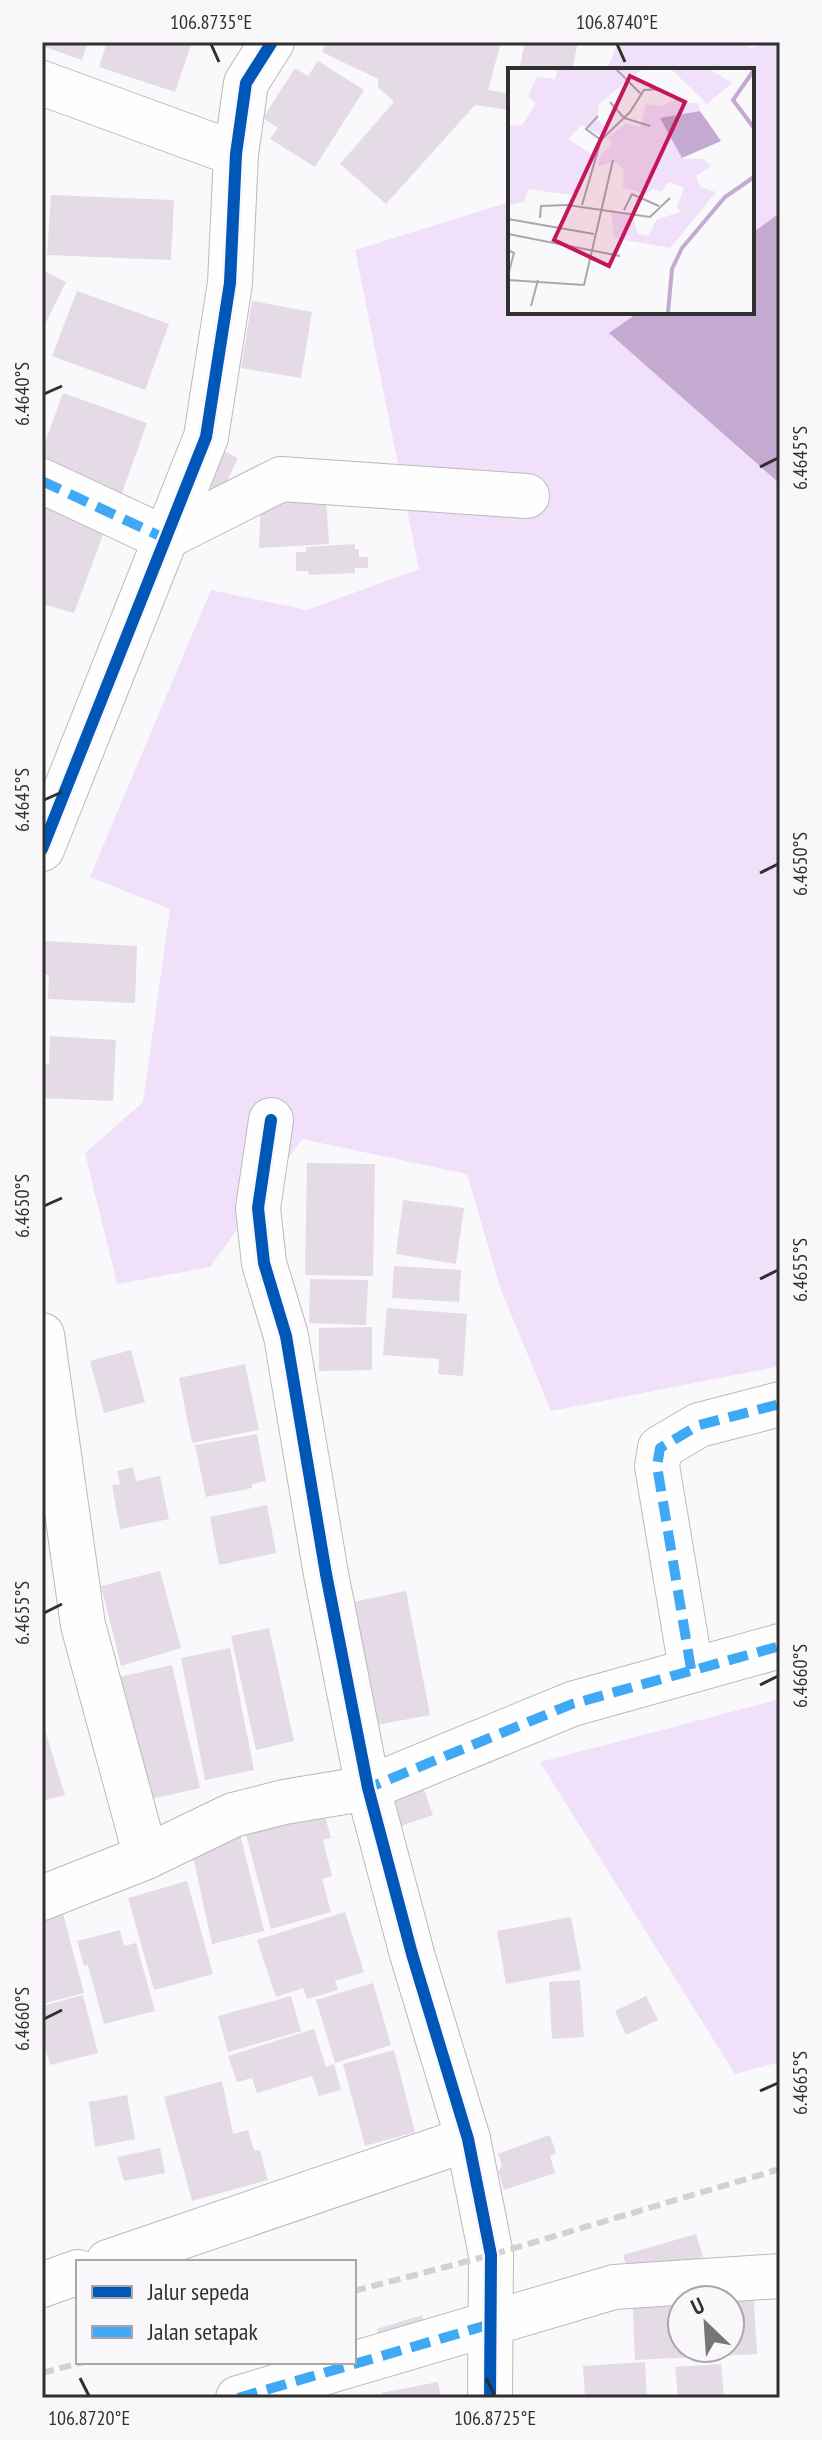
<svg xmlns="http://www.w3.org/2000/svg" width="822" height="2440" font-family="'PT Sans Narrow',sans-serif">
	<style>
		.green { fill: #f1e0f9 }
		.water { fill: #c4a9d0 }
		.building { fill: #e4dbe7; fill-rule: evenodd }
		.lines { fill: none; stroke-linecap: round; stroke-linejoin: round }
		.minor-casing { stroke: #bbbabb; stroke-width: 46 }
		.minor { stroke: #fefefe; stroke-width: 44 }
		.rail { stroke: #d3d2d3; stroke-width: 6; stroke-dasharray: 12 6; stroke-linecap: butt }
		.quiet { stroke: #3fa9f5; stroke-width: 10; stroke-dasharray: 20 10; stroke-linecap: butt }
		.cycleway-casing { stroke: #faf7fb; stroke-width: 17 }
		.cycleway { stroke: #0057b8; stroke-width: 12 }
		.ticks { fill: none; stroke: #303031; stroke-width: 3 }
		.inset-river { fill: none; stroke: #c4a9d0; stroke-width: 4 }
		.inset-road { fill: none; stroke: #a9a8aa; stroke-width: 2 }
		.view { fill: #c2185b; fill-opacity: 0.15; stroke: #c2185b; stroke-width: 4 }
		.inset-edge { fill: none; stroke: #303031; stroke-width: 4 }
		.neatline { fill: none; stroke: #303031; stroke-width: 3 }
		.ticks-label { font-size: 20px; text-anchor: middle; fill: #303031 }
	</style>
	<rect width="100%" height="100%" fill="#f9f8fa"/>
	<g class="green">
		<polygon points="618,42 748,42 749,49 765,42 780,42 780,213 752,233 752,70 607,70"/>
		<polygon points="510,202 510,312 639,312 610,333 780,484 780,1366 551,1411 501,1290 467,1174 302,1139 210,1267 117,1284 85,1153 143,1102 170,909 90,877 211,590 307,610 419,569 355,250"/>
		<polygon points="780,1699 780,2062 735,2074 540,1762"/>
	</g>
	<polygon class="water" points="780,213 780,484 609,333 639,312 752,312 752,233"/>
	<g class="building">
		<polygon points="42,42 88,42 82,60 42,46"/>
		<polygon points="107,42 192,42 175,92 99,67"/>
		<polygon points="326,42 501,42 488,90 510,94 510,110 475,105 386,204 340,164 394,102 378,87 378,79 322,52"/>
		<polygon points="525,42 578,42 572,70 519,70"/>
		<polygon points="318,61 364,90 315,167 270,139 278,128 263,118 295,68 308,76"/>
		<polygon points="51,195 174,200 171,260 47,255"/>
		<polygon points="42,270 66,282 42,330"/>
		<polygon points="77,291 169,324 145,390 52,356"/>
		<polygon points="252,301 312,312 301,378 241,368"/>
		<polygon points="63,393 147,423 121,496 42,469 42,451"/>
		<polygon points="217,448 238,458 222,492 201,482"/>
		<polygon points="42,494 109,519 74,613 42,604"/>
		<polygon points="326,499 329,544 259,548 261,500"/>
		<polygon points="355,544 355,549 359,549 359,557 368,557 368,568 355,568 355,573 309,575 308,571 296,571 296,552 306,552 306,547"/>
		<polygon points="42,941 137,946 135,1003 48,999 49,975 42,974"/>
		<polygon points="50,1036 116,1040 113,1101 42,1098 42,1063 49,1064"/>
		<polygon points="307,1163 375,1164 373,1276 305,1275"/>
		<polygon points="403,1200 464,1208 456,1264 396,1254"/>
		<polygon points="394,1266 461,1270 459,1302 392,1298"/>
		<polygon points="310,1279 368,1280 366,1325 309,1323"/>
		<polygon points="387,1308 467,1314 463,1376 438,1374 439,1359 383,1355"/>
		<polygon points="372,1327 372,1370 319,1371 319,1328"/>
		<polygon points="131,1350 145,1402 104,1413 90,1361"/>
		<polygon points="245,1364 259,1430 192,1443 179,1378"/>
		<polygon points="257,1434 266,1481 252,1484 252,1488 206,1497 195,1445"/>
		<polygon points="133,1467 136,1481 160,1476 169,1519 120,1529 112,1485 120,1484 117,1471"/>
		<polygon points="267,1505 276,1553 219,1565 210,1517"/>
		<polygon points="160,1571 181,1648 121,1666 101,1586"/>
		<polygon points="406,1591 430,1715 377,1725 353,1602"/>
		<polygon points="269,1628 294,1741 256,1750 231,1636"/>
		<polygon points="230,1648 254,1770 205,1780 181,1658"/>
		<polygon points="172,1665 200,1788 147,1800 119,1677"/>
		<polygon points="42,1721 65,1795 42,1801"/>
		<polygon points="420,1778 433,1815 398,1827 386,1791"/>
		<polygon points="323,1810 331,1838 323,1840 332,1876 322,1879 331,1912 271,1929 243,1823"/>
		<polygon points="237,1822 264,1931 212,1944 190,1843"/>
		<polygon points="187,1881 213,1974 154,1990 128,1898"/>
		<polygon points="62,1910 84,1993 42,2004 42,1916"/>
		<polygon points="345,1912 364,1972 335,1981 338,1990 307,1999 303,1988 276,1997 257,1940"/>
		<polygon points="571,1917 581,1970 506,1984 497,1931"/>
		<polygon points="120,1930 124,1946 136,1943 155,2011 104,2024 88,1965 84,1966 77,1941"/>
		<polygon points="580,1980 584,2037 552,2039 549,1982"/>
		<polygon points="373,1983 391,2045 335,2063 316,2000"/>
		<polygon points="83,1995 98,2053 50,2065 42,2036 42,2006"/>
		<polygon points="291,1996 301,2031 228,2052 218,2016"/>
		<polygon points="646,1996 658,2020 626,2035 615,2011"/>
		<polygon points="314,2029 326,2067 334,2064 341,2090 319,2096 312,2076 257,2093 252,2078 237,2082 228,2056"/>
		<polygon points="394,2050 415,2132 365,2146 343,2064"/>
		<polygon points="222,2081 233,2134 248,2130 254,2151 260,2150 268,2180 192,2201 164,2097"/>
		<polygon points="127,2095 135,2139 95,2147 89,2102"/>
		<polygon points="550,2135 556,2153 550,2156 555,2173 504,2190 498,2171 502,2166 498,2154"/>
		<polygon points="160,2148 165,2173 124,2181 117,2157"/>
		<polygon points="696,2234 703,2257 630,2278 623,2255"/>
		<path d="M753 2285 757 2354 635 2360 632 2291ZM682 2300H730V2348H682Z"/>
		<polygon points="422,2315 426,2331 382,2345 377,2329"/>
		<polygon points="645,2362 647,2398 585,2398 583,2366"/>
		<polygon points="721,2364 724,2398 678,2398 675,2367"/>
		<polygon points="438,2382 441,2398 382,2398 381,2393"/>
	</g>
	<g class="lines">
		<defs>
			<g id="minor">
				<polyline points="42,83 236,154"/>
				<polyline points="42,481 164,538 281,479 527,496"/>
				<polyline points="42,849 206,437 230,283 236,154 246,83 272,42"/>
				<polyline points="271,1120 258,1208 264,1263 286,1336 326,1574 368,1788 412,1954 468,2139 491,2255 490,2398"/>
				<polyline points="42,1335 83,1625 146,1857"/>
				<polyline points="691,1669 657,1466 660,1448 699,1425 780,1404"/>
				<polyline points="42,1898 146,1857 233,1815 284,1802 368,1788 572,1704 780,1646"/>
				<polyline points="108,2262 468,2139"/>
				<polyline points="42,2285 78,2272"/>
				<polyline points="238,2398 614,2287 780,2276"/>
			</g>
		</defs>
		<use href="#minor" class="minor-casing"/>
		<use href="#minor" class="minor"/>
		<g class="rail">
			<polyline points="354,2291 491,2255 780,2169"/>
			<polyline points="42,2373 84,2362"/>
		</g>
		<g class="quiet">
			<polyline points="42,481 164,538"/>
			<polyline points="691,1669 657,1466 660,1448 699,1425 780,1404"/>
			<polyline points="367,1781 368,1788 572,1704 780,1646"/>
			<polyline points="238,2398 491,2324"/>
		</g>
		<defs>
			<g id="cycleway">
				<polyline points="42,849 206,437 230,283 236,154 246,83 272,42"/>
				<polyline points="271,1120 258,1208 264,1263 286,1336 326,1574 368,1788 412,1954 468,2139 491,2255 490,2398"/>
			</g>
		</defs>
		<use href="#cycleway" class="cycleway-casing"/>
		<use href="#cycleway" class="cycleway"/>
	</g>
	<path class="ticks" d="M211 44 219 62M617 44 625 62M44 394 62 386M760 467 778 458M44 800 62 792M760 873 778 864M44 1206 62 1198M760 1279 778 1270M44 1613 62 1604M760 1685 778 1676M44 2019 62 2010M760 2091 778 2083M80 2378 89 2396M486 2378 495 2396"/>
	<g transform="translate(508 68)">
		<rect width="246" height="246" fill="#f9f8fa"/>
		<path d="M50 1H134L91 36 89 50 98 60 91 67 74 57 60 71 83 86 73 121 63 127 20 121 16 134 0 137V58L14 57 28 35 20 28 29 9 47 11ZM163 1H201L224 15 199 36ZM173 29 171 35H190L192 43 153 50 175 91H196L203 98 188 108 192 119 208 124 162 180 106 170 103 143 124 147 130 166 141 168 148 152 172 144 169 139 176 120 161 114 153 124 145 121 139 126 115 120 116 102 107 94 90 98 92 88 105 75 100 70 118 55 132 59 138 36 153 38Z" fill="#f1e0f9"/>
		<path d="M192 43 213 73 174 90 152 50Z" fill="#c4a9d0"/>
		<path class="inset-river" d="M246 2 225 32 246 60M160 245 164 201 174 180 217 129 246 109"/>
		<path class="inset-road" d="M108 1 133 26M102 34 116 50 142 58M90 48 78 61 93 72M74 137 93 72 122 44 136 22 153 21M116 142 124 126 151 138M32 150 33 138 59 137 142 149 162 130M0 151 86 166M0 166 112 188M0 182 6 185 0 207M0 212 76 217 105 92M23 238 30 212"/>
		<path class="view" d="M122 8 177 34 101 198 46 172Z"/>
		<rect width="246" height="246" class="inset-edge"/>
	</g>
	<rect width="822" height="2440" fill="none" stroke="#faf7fb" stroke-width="88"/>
	<rect x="76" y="2260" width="280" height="104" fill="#faf7fb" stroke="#a9a7aa" stroke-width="2"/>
	<rect x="92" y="2286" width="40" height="12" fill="#0057b8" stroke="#a9a7aa" stroke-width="2"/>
	<text x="148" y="2300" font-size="24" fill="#303031">Jalur sepeda</text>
	<rect x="92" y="2326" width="40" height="12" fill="#3fa9f5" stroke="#a9a7aa" stroke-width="2"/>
	<text x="148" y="2340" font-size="24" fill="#303031">Jalan setapak</text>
	<g transform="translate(706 2324) rotate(335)"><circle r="38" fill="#faf7fb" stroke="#a9a7aa" stroke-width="2"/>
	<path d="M0-6L14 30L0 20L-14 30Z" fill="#767677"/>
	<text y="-12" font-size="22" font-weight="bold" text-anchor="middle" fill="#303031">U</text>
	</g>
	<rect x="44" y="44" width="734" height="2352" class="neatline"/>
	<g class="ticks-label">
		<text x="211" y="29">106.8735°E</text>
		<text x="617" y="29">106.8740°E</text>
		<text transform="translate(22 394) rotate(-90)" y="7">6.4640°S</text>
		<text transform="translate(800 458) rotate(-90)" y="7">6.4645°S</text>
		<text transform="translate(22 800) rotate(-90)" y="7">6.4645°S</text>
		<text transform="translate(800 864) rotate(-90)" y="7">6.4650°S</text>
		<text transform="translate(22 1206) rotate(-90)" y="7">6.4650°S</text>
		<text transform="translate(800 1270) rotate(-90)" y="7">6.4655°S</text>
		<text transform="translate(22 1613) rotate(-90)" y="7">6.4655°S</text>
		<text transform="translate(800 1676) rotate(-90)" y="7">6.4660°S</text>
		<text transform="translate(22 2019) rotate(-90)" y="7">6.4660°S</text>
		<text transform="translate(800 2083) rotate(-90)" y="7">6.4665°S</text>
		<text x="89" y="2425">106.8720°E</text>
		<text x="495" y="2425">106.8725°E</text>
	</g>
</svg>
